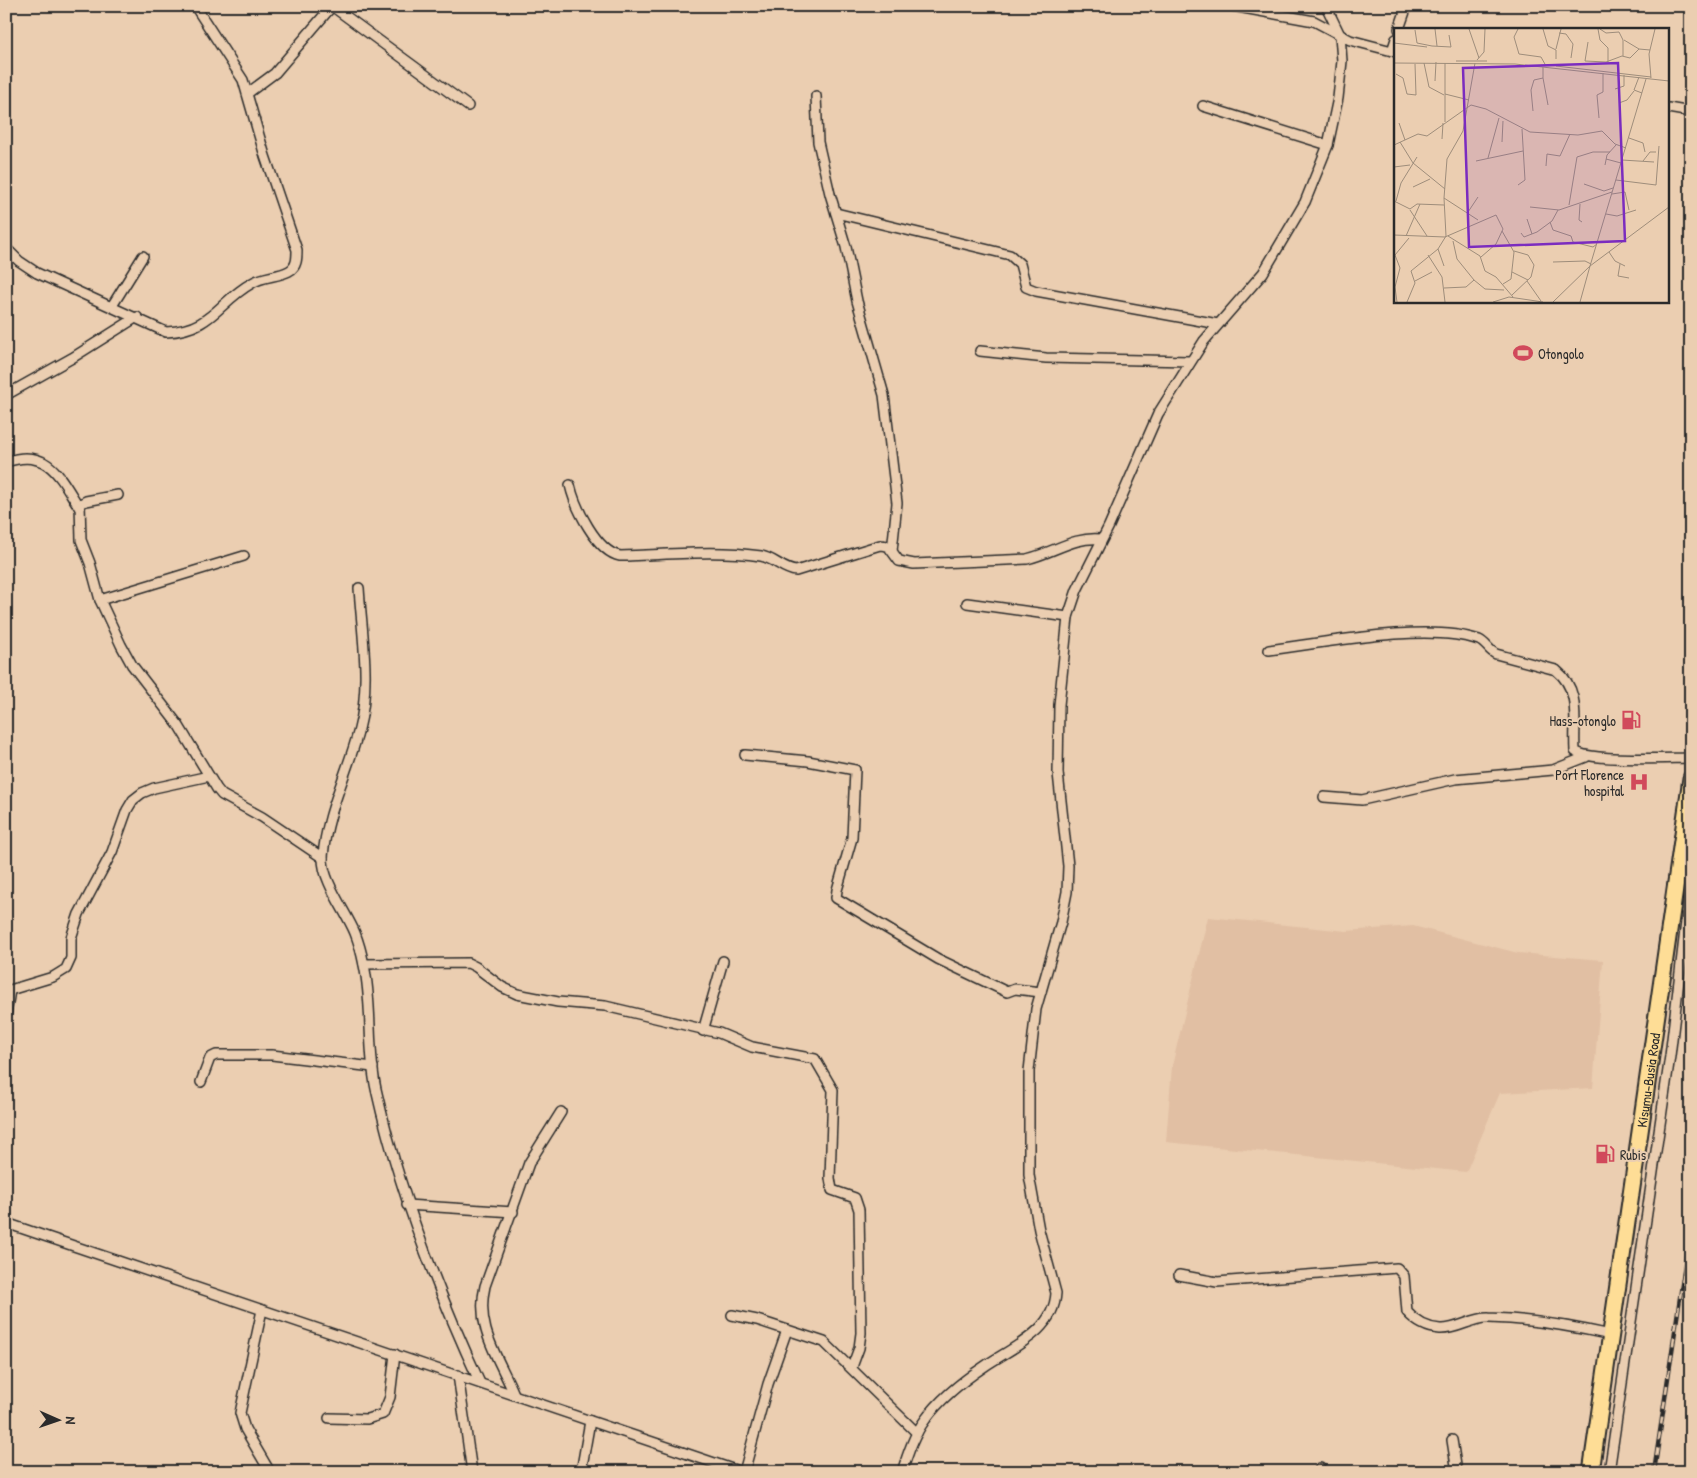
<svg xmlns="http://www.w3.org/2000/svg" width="1697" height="1478" font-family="'Patrick Hand',sans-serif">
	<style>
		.built { fill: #e1bfa3 }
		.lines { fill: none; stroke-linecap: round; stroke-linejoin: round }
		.minor-casing { stroke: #2b2b2b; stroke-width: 12 }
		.trunk-casing { stroke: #2b2b2b; stroke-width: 19 }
		.minor { stroke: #ebceb1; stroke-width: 9 }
		.trunk { stroke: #fedd96; stroke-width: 15 }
		.rail-casing { stroke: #2b2b2b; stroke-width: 4.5 }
		.rail { stroke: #ebceb1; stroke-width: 2.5; stroke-dasharray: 8; stroke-linecap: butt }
		.labels { text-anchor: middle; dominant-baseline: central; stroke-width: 4; stroke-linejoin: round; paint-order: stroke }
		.poi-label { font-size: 14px; fill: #2b2b2b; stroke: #ebceb1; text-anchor: start }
		.street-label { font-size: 14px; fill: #2b2b2b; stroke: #ebceb1 }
		.inset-road { fill: none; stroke: #9e8d7b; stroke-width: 1 }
		.view { fill: #7b2cbf; fill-opacity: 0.15; stroke: #7b2cbf; stroke-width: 2.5 }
		.inset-edge { fill: none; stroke: #2b2b2b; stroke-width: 2.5 }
	</style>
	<rect width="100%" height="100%" fill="#ebceb1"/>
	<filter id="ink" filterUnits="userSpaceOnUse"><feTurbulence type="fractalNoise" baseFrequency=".02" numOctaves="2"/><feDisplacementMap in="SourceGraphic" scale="10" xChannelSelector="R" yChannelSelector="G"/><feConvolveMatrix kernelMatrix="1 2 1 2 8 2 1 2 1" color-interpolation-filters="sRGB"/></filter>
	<g filter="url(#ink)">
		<polygon class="built" points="1208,917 1346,931 1413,926 1518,953 1603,960 1593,1088 1500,1093 1466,1172 1166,1142 1172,1066"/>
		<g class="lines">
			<defs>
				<g id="minor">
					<polyline points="332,6 468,106"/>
					<polyline points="1232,6 1314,21 1350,40 1396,52"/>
					<polyline points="1399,29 1407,6"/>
					<polyline points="1392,51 1396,39"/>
					<polyline points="248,93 275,73 332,6"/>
					<polyline points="816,96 818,142 830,194 846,247 857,301 884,395 897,503 892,551"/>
					<polyline points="1203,106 1328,145"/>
					<polyline points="1668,108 1691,112"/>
					<polyline points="836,213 1010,255 1020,264 1026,287 1036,291 1218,324"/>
					<path d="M6 248 19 261 37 273 166 332C212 330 218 302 252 283 263 276 278 277 289 271 297 267 297 258 297 250L265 156 243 80 195 6"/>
					<polyline points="112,306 143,256"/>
					<polyline points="980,351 1046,358 1190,361"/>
					<polyline points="6,395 72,358 137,317"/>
					<path d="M6 462C48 447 60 477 79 507"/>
					<path d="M570 485C575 507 597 552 620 556 666 555 715 549 761 556 774 558 783 570 796 571L880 545 888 546 899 561 914 564 1027 559C1053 553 1074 536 1101 539"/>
					<polyline points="118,495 86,501 80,504 81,540 90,563 100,600 121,645 132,665 179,726 217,789 222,795 262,817 323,858"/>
					<path d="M359 588C362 634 371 684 359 729 348 772 326 813 323 857 322 881 346 911 355 933 359 943 362 955 364 965 373 1006 367 1048 376 1089 399 1192 436 1288 480 1383"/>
					<polyline points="100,600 244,556"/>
					<polyline points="967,603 1068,617"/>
					<path d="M1269 650C1323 643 1429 622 1479 640 1486 643 1489 651 1496 654L1556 670C1582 691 1573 721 1575 751 1589 762 1669 758 1691 758"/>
					<polyline points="745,755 808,761 855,770 852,838 837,890 836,898 938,959 1007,992 1015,989 1041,992"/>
					<polyline points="1324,797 1362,800 1455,779 1553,770 1586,757"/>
					<polyline points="364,964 468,963 476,967 502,987 517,994 558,1002 605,1006 719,1033 752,1047 815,1059 833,1090 830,1178 832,1190 855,1198 859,1210 861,1333 859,1348 852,1367"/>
					<polyline points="6,1015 10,990 53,977 66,969 71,958 71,938 79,914 112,852 127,810 133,800 142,793 154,788 209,776"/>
					<polyline points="703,1031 723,961"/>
					<polyline points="6,1068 6,1076"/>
					<polyline points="201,1082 210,1058 216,1055 272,1055 373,1067"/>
					<polyline points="407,1205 513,1212"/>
					<polyline points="6,1223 741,1472"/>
					<path d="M1179 1275 1217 1282 1397 1268 1404 1276 1407 1312C1416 1322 1426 1328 1440 1329 1457 1330 1473 1317 1489 1318 1530 1319 1571 1326 1611 1335"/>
					<polyline points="262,1310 240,1413 245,1429 270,1472"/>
					<polyline points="732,1315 757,1320 824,1342 917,1433"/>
					<polyline points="458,1375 472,1472"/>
					<path d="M514 1394C498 1356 475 1328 485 1286L529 1163 561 1112"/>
					<polyline points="329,1418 367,1419 383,1414 390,1397 395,1354"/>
					<polyline points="1452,1440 1457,1472"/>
					<polyline points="1320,1468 1321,1472"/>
					<polyline points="581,1472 590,1421"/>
					<polyline points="744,1472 768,1384 787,1330"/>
					<path d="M902 1472C908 1453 914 1435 925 1420 940 1399 964 1380 985 1366 1013 1347 1054 1331 1056 1293L1039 1230 1029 1175V1071L1036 1009 1061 922 1067 892 1068 866 1058 773 1059 705 1068 617 1077 590 1109 526 1158 414 1204 341 1263 273 1305 202 1328 145 1338 98 1342 61 1340 35 1326 6"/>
					<polyline points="1609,1472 1670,1056 1691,880"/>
				</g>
				<g id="trunk">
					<path id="s1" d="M1591 1472 1691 778"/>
				</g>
			</defs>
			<use href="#minor" class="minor-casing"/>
			<use href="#trunk" class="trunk-casing"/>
			<use href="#minor" class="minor"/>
			<use href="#trunk" class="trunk"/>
			<defs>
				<polyline id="rail" points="1654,1472 1691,1224"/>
			</defs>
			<use href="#rail" class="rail-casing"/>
			<use href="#rail" class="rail"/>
		</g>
	</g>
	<defs>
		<symbol id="stadium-bare" viewBox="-9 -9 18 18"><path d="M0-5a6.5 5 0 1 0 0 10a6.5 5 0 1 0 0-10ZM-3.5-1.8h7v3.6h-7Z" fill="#d1495b" stroke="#ebceb1" stroke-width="2.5" paint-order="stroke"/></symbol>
		<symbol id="fuel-bare" viewBox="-9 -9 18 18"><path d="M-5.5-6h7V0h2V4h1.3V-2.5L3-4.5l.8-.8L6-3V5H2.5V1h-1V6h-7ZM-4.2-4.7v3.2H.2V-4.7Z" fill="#d1495b" stroke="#ebceb1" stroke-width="2.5" paint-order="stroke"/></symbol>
		<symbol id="hospital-bare" viewBox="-9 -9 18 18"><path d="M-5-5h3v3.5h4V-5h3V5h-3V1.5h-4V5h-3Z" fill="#d1495b" stroke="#ebceb1" stroke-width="2.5" paint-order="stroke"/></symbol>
	</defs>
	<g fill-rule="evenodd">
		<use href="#stadium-bare" x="1509" y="339" width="28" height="28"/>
		<use href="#fuel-bare" x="1617" y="706" width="28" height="28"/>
		<use href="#hospital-bare" x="1625" y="768" width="28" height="28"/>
		<use href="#fuel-bare" x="1591" y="1140" width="28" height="28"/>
	</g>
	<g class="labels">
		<g class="poi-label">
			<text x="1538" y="353">Otongolo</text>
			<text x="1616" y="720" text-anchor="end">Hass-otonglo</text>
			<text x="1624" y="774" text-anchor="end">Port Florence<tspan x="1624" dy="16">hospital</tspan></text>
			<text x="1620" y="1154">Rubis</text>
		</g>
		<g class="street-label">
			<text stroke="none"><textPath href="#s1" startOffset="396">Kisumu-Busia Road</textPath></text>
		</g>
	</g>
	<g transform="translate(1394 28)">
		<rect width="275" height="275" fill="#ebceb1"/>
		<path class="inset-road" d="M41 1 43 18M75 1 85 30M124 1 120 9 125 26 147 29 152 38M149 1 154 18 162 22V31M204 1 206 12 214 20V34M206 1 212 5 225 4 229 12V28M21 2 23 15 38 18 57 19 55 7M165 5 172 6 179 16 177 30M230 12 245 21M194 14 191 33 212 34 228 28 236 30 245 21 256 22M0 15 33 19M162 21 167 1M83 32 90 24 91 1M62 33H93M0 35 121 36 275 53M30 35 35 59 50 67M51 35V94M162 38 257 49M2 46 9 50 13 66 22 67 21 36M245 49 240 62 248 65M149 50 154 77M257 50 255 26 261 1M41 53 42 34M221 61 230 58V47M51 66 75 72M225 75 233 72 240 63M139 83 137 62 140 52 149 50V39M205 90 203 67 209 64V45M5 95 11 112M235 110 249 115 251 124M48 111 49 95M6 114 19 135 51 161M108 114 109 93M0 117 24 106 33 108 77 77 92 81 136 104 184 107 208 103 221 116 232 120M94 130 105 90M212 131 227 135M228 132 260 134M82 133 129 123M249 133 256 124H262M211 137 213 127 222 117M152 138 153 126 166 128 176 106M0 139 16 137M222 152 262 157 265 118M190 156 210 163 219 160M124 157 131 152 128 101M19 159 36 151M218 166 231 164 235 182M50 170 84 192M0 173 16 181 23 176 50 177M2 173 7 155 23 129M186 176 185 192 188 194M175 177 183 129 199 124H216M136 179 165 182 218 164M16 182 33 208M74 184 84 169M212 186 223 188 242 182M133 191 138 206M156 194 159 202 177 208 179 214 199 219 203 216M108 203 120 224 117 251 109 256M127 205 130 209 143 204 158 193 164 182M0 207 51 209 102 187 109 201 102 216 87 229M12 208 26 176M54 208 86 228 91 243 102 249 119 269M59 213 63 231 80 252 91 261 110 262M44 221 50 238M215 224 221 233 231 238M34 227 48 249 51 274M159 234 191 233 197 236M226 236 224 248 235 250M118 244 134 252M21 253 38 244M133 253 147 273M50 260 72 259 80 252M118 267 137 249 140 237 134 227 120 223M3 274 1 259 6 240 1 227 15 210M13 274 21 255 17 243 44 221 52 208 50 170 53 131 69 103 81 35M99 274 115 269 149 274M159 274 196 238 252 51M186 274 196 238 275 179"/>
		<path class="view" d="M224 35 231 213 75 219 69 40Z"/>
		<rect width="275" height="275" class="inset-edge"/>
	</g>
	<rect width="1697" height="1478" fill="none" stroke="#ebceb1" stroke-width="25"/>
	<rect x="12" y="12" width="1672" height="1453" fill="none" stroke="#2b2b2b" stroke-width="2" filter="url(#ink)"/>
	<g transform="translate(58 1420) rotate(92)" stroke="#ebceb1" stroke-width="4" paint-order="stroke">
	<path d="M0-4L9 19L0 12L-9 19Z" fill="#2b2b2b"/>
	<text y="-8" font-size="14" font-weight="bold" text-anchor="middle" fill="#2b2b2b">N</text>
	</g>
</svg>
